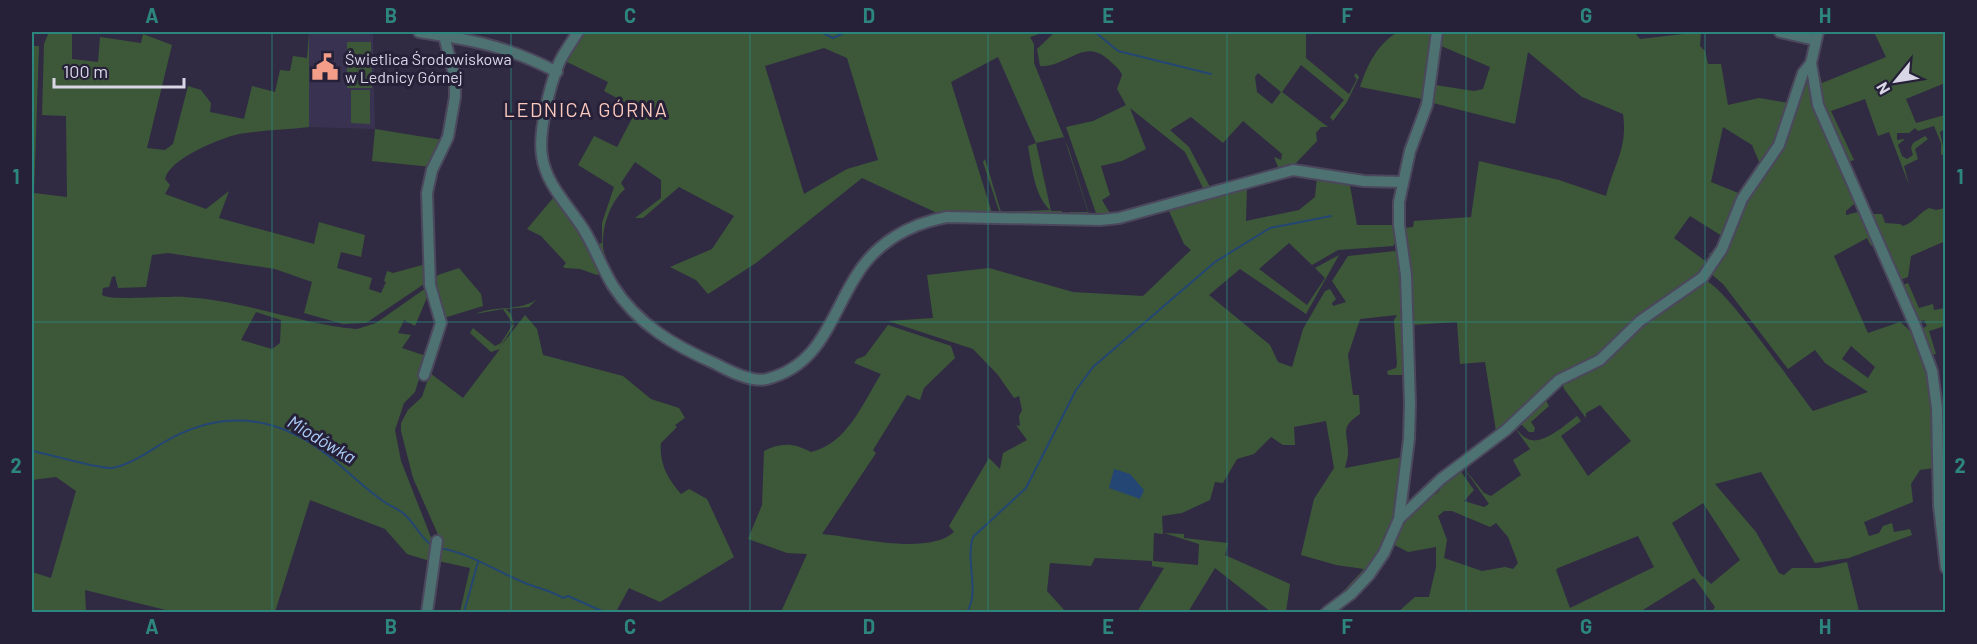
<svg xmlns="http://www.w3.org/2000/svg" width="1977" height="644" font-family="Barlow,sans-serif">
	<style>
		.built { fill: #393351 }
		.green { fill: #3d5839; fill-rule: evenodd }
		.water { fill: #244674 }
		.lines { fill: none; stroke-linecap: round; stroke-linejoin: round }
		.stream { stroke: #244674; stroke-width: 2 }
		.minor-casing { stroke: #4b475c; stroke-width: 14 }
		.minor { stroke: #4e7171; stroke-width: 10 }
		.grid { fill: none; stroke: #2d8580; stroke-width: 1.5; stroke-opacity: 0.55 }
		.labels { text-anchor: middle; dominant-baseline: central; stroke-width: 6; stroke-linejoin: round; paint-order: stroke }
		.poi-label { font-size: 16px; fill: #d9d7e6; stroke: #262138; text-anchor: start }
		.water-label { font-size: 18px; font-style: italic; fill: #aecefa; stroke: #262138 }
		.quarter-label { font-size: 20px; letter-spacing: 1.5px; fill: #fcc9be; stroke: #262138 }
		.neatline { fill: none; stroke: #2d8580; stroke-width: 2 }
		.grid-label { font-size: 20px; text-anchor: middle; font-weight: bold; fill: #2d8580 }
	</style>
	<rect width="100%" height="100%" fill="#302b42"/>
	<polygon class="built" points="309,32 373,32 375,129 309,127"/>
	<g class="green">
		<path d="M49 32H72V59L98 62 100 37 141 43 143 34 172 45 147 148 165 150 173 144 188 86 201 90 211 103 210 112 244 119 252 86 275 92 280 70 290 71 293 56 307 58 309 32V127C286 130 262 130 239 134 220 138 169 159 165 179L170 185 165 194 206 209 229 191 219 218 314 244 319 222 365 235 361 257 341 252 337 268 372 278 369 289 381 293 386 282 384 281 387 271 393 273 426 264 427 282 366 323 343 324 304 313 312 282 275 269 168 253 152 255 146 287 118 288 115 276 112 277 109 287 103 288 102 295C111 301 168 296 184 297 243 300 299 324 357 329L376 323 426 288 428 295 415 326 404 320 398 333 411 335 402 348 426 356 415 392 404 403 395 430 401 461 432 540 430 561 407 554 385 529 310 500 275 612H174L85 590 86 612H32V572L51 578 76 491 56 477 32 480V46H39L34 193 67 197 66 116 42 115 44 44ZM256 312 281 320 280 343 272 349 241 340Z"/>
		<path d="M581 32H1045L1030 37 1034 44V63L1069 150 1089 214 1071 215 1069 212H1088L1064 137 1036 143 1051 211H1062L1061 215 1000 214 983 162 985 159 1001 212 1050 210C1034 195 1032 167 1028 146L1036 143 998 57 951 82 992 213 933 215 937 213 862 178 756 263 708 294 696 280 670 267 712 249 734 216 679 187 643 218H635L661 198V180L635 162 621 183 625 189C610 202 602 227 603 246 603 254 608 257 606 265L588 227 599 244 602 243V223L614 187 578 165 594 136 617 147 637 109 604 91 608 82 565 61ZM824 48 847 58 878 160 847 169 804 194 765 66Z"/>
		<path d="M1055 32H1306V58L1349 94 1357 79 1354 76 1356 73 1359 77 1347 102 1333 121 1330 117 1344 100 1301 65 1282 92 1328 127H1321L1316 133 1317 141 1296 163 1280 172 1274 157 1281 160 1282 154 1243 121 1223 143 1191 117 1170 130 1189 147 1210 187 1215 186 1216 189 1186 197 1182 192 1186 194 1203 188 1185 152 1130 108 1146 149 1122 161 1101 166 1110 195 1102 200 1111 215 1097 216 1066 127 1093 121 1126 105 1117 89 1122 75C1120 69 1115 66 1110 61 1084 36 1069 67 1040 66L1037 49ZM1258 73 1281 92 1272 104 1257 92 1255 77Z"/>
		<path d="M1398 32H1433L1427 88 1422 105H1419L1422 99 1360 87C1367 65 1378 43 1398 32Z"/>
		<path d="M1439 32H1634L1640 39 1701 32 1700 46 1705 51 1708 64H1721L1728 105 1759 98 1789 103 1776 145 1760 164 1752 145 1723 127 1711 182 1741 194 1724 238 1712 256 1708 254 1714 252 1722 236 1690 216 1674 238 1708 263V268L1603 355 1582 366 1403 514 1413 424 1416 426 1408 503 1467 452 1496 431 1485 362 1460 364 1457 322 1412 325 1401 220 1405 196 1404 228 1413 227 1414 221 1471 217 1479 161 1559 180 1606 196C1614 164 1628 148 1623 114L1582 97 1528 52 1515 124 1433 103 1431 100 1435 85 1474 91 1483 89 1490 67 1439 45Z"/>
		<polygon points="1874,32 1945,32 1945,83 1906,99 1916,123 1945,115 1945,129 1940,132 1945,156 1944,154 1941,155 1941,143 1934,126 1918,131 1915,128 1909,133 1897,133 1897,140 1905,139 1898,145 1902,156 1907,159 1913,155 1911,148 1913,143 1925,136 1928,139 1915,149 1918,159 1904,166 1909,185 1889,132 1878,136 1865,99 1831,111 1854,160 1848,162 1822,101 1817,76 1819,73 1822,83 1886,57"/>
		<polygon points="347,42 371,42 372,88 347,88"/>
		<path d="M1807 76 1814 106 1854 199V204L1846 211V215L1858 212 1874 243 1871 246 1867 238 1834 256 1868 333 1900 322C1938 349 1933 425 1934 468L1920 470 1911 484 1913 502 1864 522 1869 536 1879 533 1883 526 1892 523 1894 532 1910 529 1912 535 1849 558 1815 563 1761 472 1715 484 1756 532 1779 573 1784 575 1792 568H1819L1847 562 1859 611 1868 610 1869 612H1712L1715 607 1694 578 1643 610 1644 612H1398L1415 597H1429L1436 567V547L1408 552 1387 541 1357 584 1322 612H1316L1335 600 1364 569 1336 565 1301 555 1314 499 1334 468 1326 421 1294 427 1295 445H1283L1271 437 1254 454 1237 459 1223 483 1215 482 1210 500 1182 513 1162 516 1163 534 1154 533 1153 561 1198 565 1199 544 1164 533 1184 534V538L1228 543 1225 555 1290 584 1286 612H1271L1215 568 1188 612H1137L1164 568 1152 566V561L1095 558 1091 566 1050 563 1047 591 1066 612H781L807 554 787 553 748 539 762 505 764 451C781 442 794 443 811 452 847 444 863 403 881 374L854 363 857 359 865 356 888 325 951 346 955 358 924 388 920 400 907 395 873 450 876 453 822 534C856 537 928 556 954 532L949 526 989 458 1000 469 1003 453 1027 440 1016 425 1020 426 1019 416 1022 410 1019 396 1014 398 998 375 973 349 888 321 933 318 927 275 989 268 1073 292 1143 296 1191 250 1184 244 1169 211 1126 221 1247 187 1246 221 1299 210 1315 197 1317 177 1349 180 1357 225H1397V241L1393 246 1338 250 1312 265 1289 243 1259 269 1307 305 1325 278 1315 268 1339 255 1306 314 1240 269 1209 295 1270 345 1278 362 1292 367 1303 329 1325 291 1330 289 1336 299 1332 303 1333 306 1346 302 1332 281 1348 256 1395 251 1401 256 1404 375H1388L1387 371 1396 368 1397 364 1394 320 1397 315 1360 319 1348 355 1353 395H1359L1360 414C1339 428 1348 432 1348 453 1348 457 1346 463 1345 468L1403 457 1396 519 1432 493 1436 494 1440 490 1437 484 1459 469 1474 490 1464 501 1484 507 1489 504 1464 468 1484 493 1491 496 1521 475 1513 460 1530 449 1515 428C1518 430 1522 437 1528 439 1542 446 1565 425 1577 416L1556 388 1545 399 1549 406 1531 422 1535 428 1534 432H1529L1520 423 1556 388 1581 421 1561 436 1588 476 1631 441 1600 405 1586 413V418L1564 389 1562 382 1703 280C1721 280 1797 391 1813 411L1868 392 1825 363 1815 350 1788 369 1723 284 1710 273 1738 213 1760 176ZM1851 346 1875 367 1868 378 1842 359ZM1703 503 1740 560 1711 584 1700 574 1672 523ZM1444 511H1452L1490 527 1496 523 1508 537 1518 563 1513 569 1505 567 1482 571 1444 558 1447 540 1438 516ZM1638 536 1654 567 1570 608 1556 570 1558 568Z"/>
		<polygon points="351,90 370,90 370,124 351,123"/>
		<path d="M449 112C455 129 439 152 432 167L372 161 375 129 443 140Z"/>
		<polygon points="554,197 580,230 600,273 597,275 580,269 565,268 563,267 566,263 541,236 527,229"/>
		<path d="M1929 208 1936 210 1945 208V247L1943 242 1911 256 1908 277 1900 280 1871 214H1882L1885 223 1900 224 1903 226C1915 222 1919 213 1929 208Z"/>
		<polygon points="459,268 481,294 483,306 447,317 440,313 434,280 438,275"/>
		<polygon points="1908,283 1919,308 1933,304 1934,310 1945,308 1945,326 1929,331 1936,354 1931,355 1921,329 1927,326 1924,320 1918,322 1903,285"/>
		<path d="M537 299 529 307 506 309 511 314 514 326 500 347 525 315 537 329 543 355 623 376 651 399 679 408 685 418 675 425 677 427 661 443C659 464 668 479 681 494L689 489 707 499 734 557 660 602 629 588 617 610 620 612H460L470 568 438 561 440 539 413 478 401 431V423L408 410 422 397 430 373 463 398 500 349 491 352 470 333 473 328 495 346 501 343 513 324 503 309 475 314C494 305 520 312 537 299Z"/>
	</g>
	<polygon class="water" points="1114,469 1130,474 1144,490 1140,499 1109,488"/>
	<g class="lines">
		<g class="stream">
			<polyline points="821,32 833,38 846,32"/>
			<polyline points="1095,32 1118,51 1211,74"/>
			<path d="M32 451C49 454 99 469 112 468 129 465 147 453 161 444 205 417 250 412 296 435 330 451 353 480 383 501 391 507 400 509 406 516 416 525 421 539 433 546"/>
			<path d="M439 548C472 553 501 575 533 586 544 590 552 591 563 598L568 596 604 612"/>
			<polyline points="464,612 478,562"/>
			<path d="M967 612C980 592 965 560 973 537L1026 488 1076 390 1093 367 1215 262 1270 228 1331 216"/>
		</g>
		<defs>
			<g id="minor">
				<path d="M419 32C473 40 507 46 557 72"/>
				<path d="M578 32C572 42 564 52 559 63 550 85 538 132 542 156 546 185 569 206 584 230 595 248 602 268 613 286 638 325 675 346 716 364 729 371 752 383 767 379 821 365 830 317 856 276 876 243 909 224 947 217L1100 220 1119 218 1293 170 1364 181 1402 182"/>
				<polyline points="1780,32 1815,40"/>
				<polyline points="1818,32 1811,63 1818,105 1916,328 1932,371 1937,408 1939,506 1946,568"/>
				<polyline points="424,375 441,323 430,285 427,193 432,170 448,137 455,97 455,78 444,36"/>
				<polyline points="1399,519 1441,479 1506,430 1559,380 1600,360 1640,321 1703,277 1722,249 1742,199 1779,145 1803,73 1811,63"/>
				<polyline points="427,612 437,541"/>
				<polyline points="1327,612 1351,594 1369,575 1384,553 1399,519 1409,439 1410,404 1406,275 1399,225 1399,202 1410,151 1427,105 1437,32"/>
			</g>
		</defs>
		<use href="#minor" class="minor-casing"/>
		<use href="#minor" class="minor"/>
	</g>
	<path class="grid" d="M272 32V612M511 32V612M750 32V612M988 32V612M1227 32V612M1466 32V612M1705 32V612M32 322H1946"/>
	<defs>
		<symbol id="civic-bare" viewBox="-9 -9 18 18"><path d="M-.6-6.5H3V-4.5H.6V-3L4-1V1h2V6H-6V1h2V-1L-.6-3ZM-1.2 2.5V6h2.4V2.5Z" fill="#f49e8a" stroke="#262138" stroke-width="2.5" paint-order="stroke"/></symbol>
	</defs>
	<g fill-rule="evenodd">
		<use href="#civic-bare" x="306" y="48" width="38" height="38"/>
	</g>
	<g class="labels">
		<g class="poi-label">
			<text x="345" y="58">Świetlica Środowiskowa<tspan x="345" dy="18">w Lednicy Górnej</tspan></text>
		</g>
		<g class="water-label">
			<text transform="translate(322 439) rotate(31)">Miodówka</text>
		</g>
		<g class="quarter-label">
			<text x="586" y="109">LEDNICA GÓRNA</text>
		</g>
	</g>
	<rect width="1977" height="644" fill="none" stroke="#262138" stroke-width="66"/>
	<g transform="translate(1896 81) rotate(240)" stroke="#262138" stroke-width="4.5" paint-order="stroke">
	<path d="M0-4.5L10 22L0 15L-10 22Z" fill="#d9d7e6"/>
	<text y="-9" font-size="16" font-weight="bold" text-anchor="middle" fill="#d9d7e6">N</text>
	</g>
	<path d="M54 78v9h130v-9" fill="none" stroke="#d9d7e6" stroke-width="3"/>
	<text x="63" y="78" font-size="18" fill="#d9d7e6" stroke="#262138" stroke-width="4.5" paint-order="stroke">100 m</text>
	<rect x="33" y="33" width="1911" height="578" class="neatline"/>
	<g class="grid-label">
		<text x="152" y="23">A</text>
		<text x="391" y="23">B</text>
		<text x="630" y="23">C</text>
		<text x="869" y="23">D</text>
		<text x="1108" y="23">E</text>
		<text x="1347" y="23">F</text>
		<text x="1586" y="23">G</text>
		<text x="1825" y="23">H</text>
		<text x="16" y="184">1</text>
		<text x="1960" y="184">1</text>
		<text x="16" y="473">2</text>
		<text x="1960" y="473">2</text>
		<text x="152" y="634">A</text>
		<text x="391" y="634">B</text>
		<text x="630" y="634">C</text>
		<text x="869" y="634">D</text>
		<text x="1108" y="634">E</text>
		<text x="1347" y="634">F</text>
		<text x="1586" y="634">G</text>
		<text x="1825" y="634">H</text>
	</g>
</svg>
